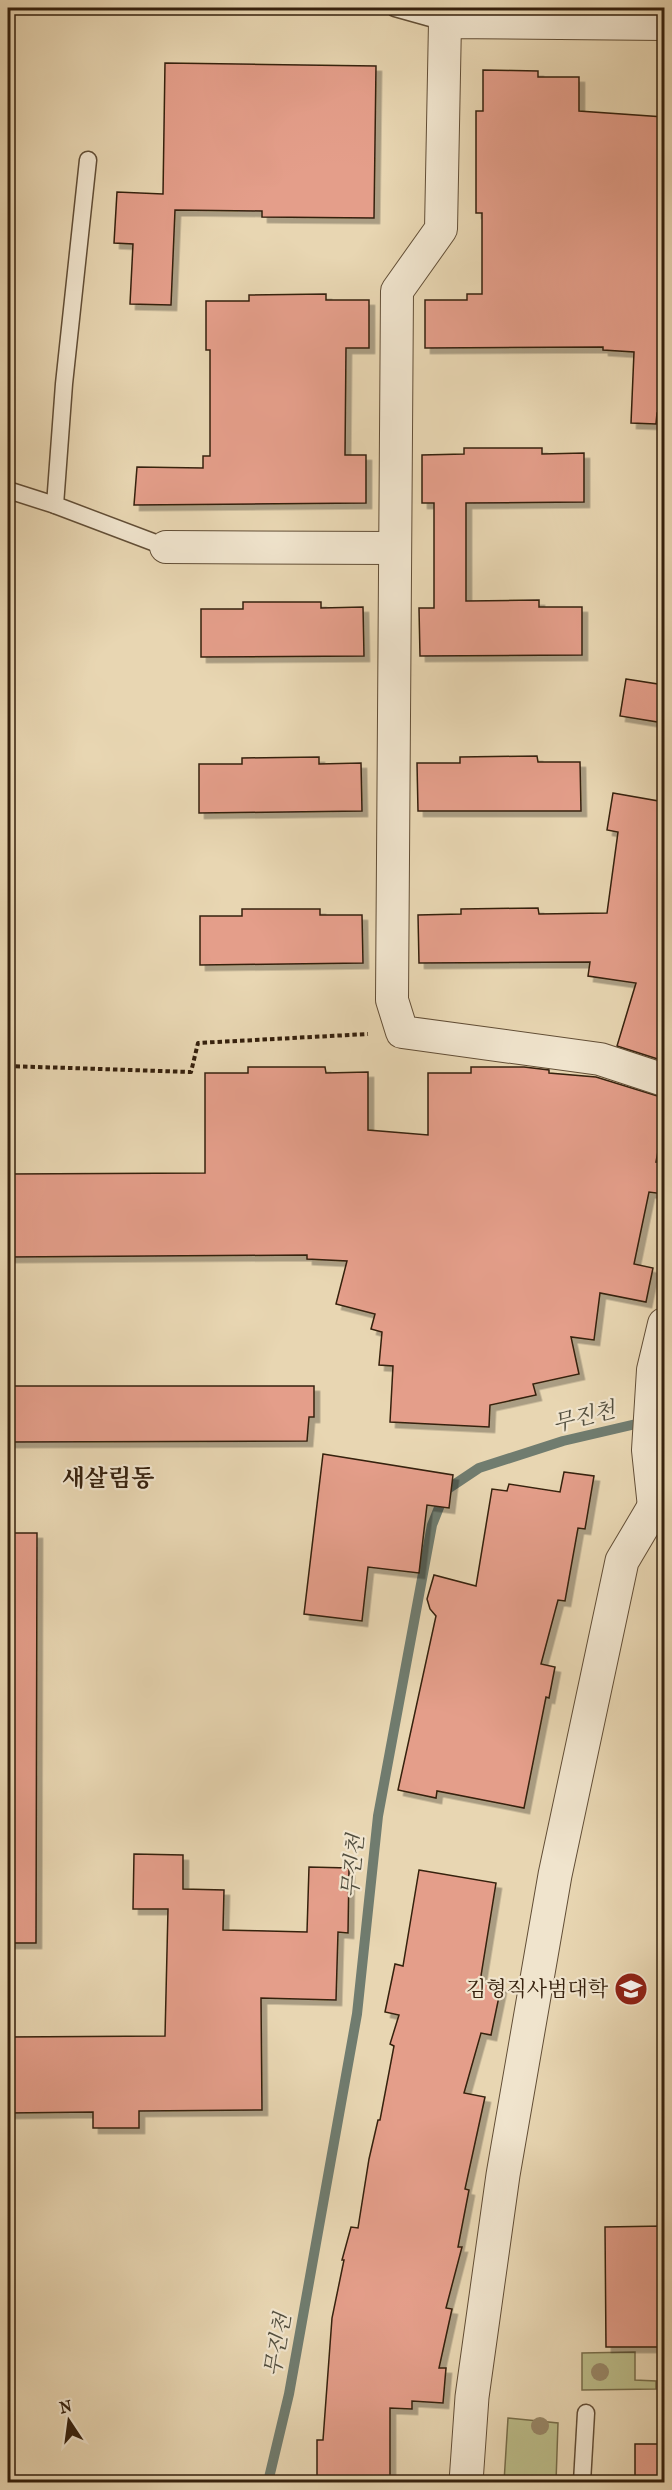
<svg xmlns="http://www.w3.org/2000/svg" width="672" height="2490" font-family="'IM FELL French Canon','Noto Serif KR',serif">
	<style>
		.green { fill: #bbbc89; stroke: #786e4b; stroke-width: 1.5 }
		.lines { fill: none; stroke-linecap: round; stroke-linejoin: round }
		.stream { stroke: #707c6f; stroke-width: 10 }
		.building { fill: #e49e8a; stroke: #35200d; stroke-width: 1.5; filter: url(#shadow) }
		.service-casing { stroke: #624e36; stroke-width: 19 }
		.minor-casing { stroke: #624e36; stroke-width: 34 }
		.tertiary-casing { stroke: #624e36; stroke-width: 35 }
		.path { stroke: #35200d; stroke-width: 4; stroke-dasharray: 4.5 3; stroke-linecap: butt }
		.service { stroke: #f0e4cd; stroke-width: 16 }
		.minor { stroke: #f0e4cd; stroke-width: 32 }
		.tertiary { stroke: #f0e4cd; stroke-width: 33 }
		.tree { fill: #988768 }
		.labels { text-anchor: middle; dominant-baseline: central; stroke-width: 4.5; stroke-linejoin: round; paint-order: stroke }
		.poi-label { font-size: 21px; fill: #35200d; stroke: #f0e4cd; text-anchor: end }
		.water-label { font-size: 22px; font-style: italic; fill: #524e3e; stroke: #f0e4cd }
		.quarter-label { font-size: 24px; font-weight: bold; fill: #35200d; stroke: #f0e4cd }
	</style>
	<defs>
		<filter id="shadow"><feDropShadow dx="5.5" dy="5.5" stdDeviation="0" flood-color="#0004"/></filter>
	</defs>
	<rect width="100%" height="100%" fill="#e8d6b2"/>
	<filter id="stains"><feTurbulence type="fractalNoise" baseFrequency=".00333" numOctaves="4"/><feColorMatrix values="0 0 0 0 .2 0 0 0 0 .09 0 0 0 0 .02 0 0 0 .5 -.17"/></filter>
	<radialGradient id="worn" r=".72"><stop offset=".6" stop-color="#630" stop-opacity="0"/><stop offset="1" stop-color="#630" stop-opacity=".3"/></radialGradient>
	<g class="green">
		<polygon points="635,2352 635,2380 656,2381 656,2389 582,2390 582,2353"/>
		<polygon points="508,2418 558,2423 556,2482 504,2482"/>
	</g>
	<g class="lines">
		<polyline class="stream" points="268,2482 289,2394 357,2014 378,1816 432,1525 446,1490 479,1468 563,1441 636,1424 644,1418"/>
	</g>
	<g class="building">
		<polygon points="165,63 376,66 374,218 262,217 262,211 175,210 171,305 130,304 133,244 114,243 117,192 163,194"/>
		<polygon points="483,70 538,71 538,77 579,77 579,111 664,117 664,301 659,379 664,379 664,413 657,413 656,424 631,423 634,352 603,350 603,347 425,348 425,300 467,300 467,294 482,294 482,213 476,213 476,111 483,111"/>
		<polygon points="326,294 326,300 369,300 369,348 346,348 345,455 366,455 366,503 134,505 137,467 203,468 203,456 210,456 210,350 206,350 206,301 249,301 249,295"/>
		<polygon points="464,448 542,448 542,454 584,453 584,502 466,503 466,601 539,600 539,607 582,607 582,655 420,656 419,608 434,608 434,503 422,503 422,455 464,454"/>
		<polygon points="243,602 321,602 321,608 363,607 364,656 201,657 201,609 243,609"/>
		<polygon points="626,679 664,685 664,723 620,716"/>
		<polygon points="537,756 538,762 580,762 581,811 418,811 417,763 460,763 460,757"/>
		<polygon points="319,757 319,764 361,763 362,811 199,813 199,764 242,764 242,758"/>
		<polygon points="613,793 664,802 664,1061 617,1046 636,983 588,976 590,962 419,963 418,915 461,914 461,909 538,908 539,914 607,913 618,832 607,830"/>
		<polygon points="242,909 320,909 320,915 362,915 363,963 200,965 200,916 242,916"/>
		<polygon points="248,1067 325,1067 326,1073 368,1072 368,1130 428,1135 428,1073 471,1073 471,1067 524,1067 549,1070 549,1073 596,1077 664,1098 664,1118 656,1162 664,1163 664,1194 649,1192 634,1264 653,1268 646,1302 600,1293 594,1340 571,1337 579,1374 533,1384 536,1395 490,1405 489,1427 390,1422 393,1366 379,1365 382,1332 371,1329 375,1314 336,1304 347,1261 307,1259 307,1255 8,1257 8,1174 205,1173 205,1073 248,1073"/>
		<polygon points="8,1386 314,1386 314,1417 309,1417 307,1441 8,1442"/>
		<polygon points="323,1454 453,1475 449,1508 427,1505 419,1573 368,1567 362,1621 304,1614"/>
		<polygon points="564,1472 594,1476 585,1529 578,1528 565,1601 558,1600 541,1664 555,1667 549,1698 546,1697 524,1808 437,1791 436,1798 398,1790 436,1616 430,1609 427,1599 434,1575 476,1586 492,1489 507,1491 509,1484 560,1492"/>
		<polygon points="8,1533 37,1533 36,1943 8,1943"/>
		<polygon points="134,1854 183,1855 183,1889 224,1890 223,1930 307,1932 309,1867 349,1868 348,1933 338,1932 336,2000 261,1998 262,2110 139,2111 139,2128 93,2128 93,2112 8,2113 8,2037 165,2036 168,1909 133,1909"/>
		<polygon points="419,1870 496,1883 480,1982 501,1987 491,2035 481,2033 464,2093 485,2097 465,2189 469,2190 458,2247 462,2247 446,2308 452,2309 439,2368 446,2368 443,2403 412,2401 412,2409 390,2408 390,2482 317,2482 317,2440 323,2440 332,2318 344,2260 342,2260 351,2227 358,2228 369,2159 378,2120 380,2120 394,2046 390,2044 399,2015 385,2012 395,1964 403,1966"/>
		<polygon points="664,2226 664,2347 606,2347 605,2227"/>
		<rect x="635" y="2444" width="29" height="38"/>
	</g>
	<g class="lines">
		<defs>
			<g id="service">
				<polyline points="395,8 445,22"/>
				<polyline points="88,160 64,384 55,505 166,547"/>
				<polyline points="8,490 55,505"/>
				<polyline points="582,2482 586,2413"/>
			</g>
			<g id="minor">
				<polyline points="664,24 445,22 441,229 397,291 392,1000 402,1032 600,1059 664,1080"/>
				<polyline points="166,547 395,548"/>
				<polyline points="654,1507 648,1450 653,1370 664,1324"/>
			</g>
			<polyline id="tertiary" points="466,2482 472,2397 503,2175 555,1875 622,1561 654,1507 664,1500"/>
		</defs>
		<use href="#service" class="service-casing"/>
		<use href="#minor" class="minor-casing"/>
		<use href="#tertiary" class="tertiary-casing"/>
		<polyline class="path" points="8,1066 191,1072 198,1043 368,1034"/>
		<use href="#service" class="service"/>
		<use href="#minor" class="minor"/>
		<use href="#tertiary" class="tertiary"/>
	</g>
	<g class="tree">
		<circle cx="600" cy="2372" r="9"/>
		<circle cx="540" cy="2426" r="9"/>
	</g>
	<defs>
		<symbol id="university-disc" viewBox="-11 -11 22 22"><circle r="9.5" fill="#8f2418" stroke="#f0e4cd"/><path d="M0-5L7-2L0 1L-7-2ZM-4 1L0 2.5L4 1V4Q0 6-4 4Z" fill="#fff"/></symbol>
	</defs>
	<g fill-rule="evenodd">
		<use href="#university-disc" x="612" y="1970" width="38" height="38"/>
	</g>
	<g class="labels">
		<g class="poi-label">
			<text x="608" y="1989">김형직사범대학</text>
		</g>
		<g class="water-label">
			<text transform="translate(584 1417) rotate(-14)">무진천</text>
			<text transform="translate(353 1866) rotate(-84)">무진천</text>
			<text transform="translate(278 2345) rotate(-80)">무진천</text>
		</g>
		<g class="quarter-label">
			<text x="108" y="1478">새살림동</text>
		</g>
	</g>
	<rect width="672" height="2490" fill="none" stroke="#e8d6b2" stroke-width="30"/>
	<rect x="9" y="9" width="654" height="2472" fill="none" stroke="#35200d" stroke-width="3"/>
	<rect x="15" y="15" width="642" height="2460" fill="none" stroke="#35200d" stroke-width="1.5"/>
	<g transform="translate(69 2421) rotate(347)" stroke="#f0e4cd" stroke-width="4.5" paint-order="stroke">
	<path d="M0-4.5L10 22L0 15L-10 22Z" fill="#35200d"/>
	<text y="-9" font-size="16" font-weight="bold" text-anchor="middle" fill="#35200d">N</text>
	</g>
	<rect width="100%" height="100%" filter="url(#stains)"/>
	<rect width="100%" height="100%" fill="url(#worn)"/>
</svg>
